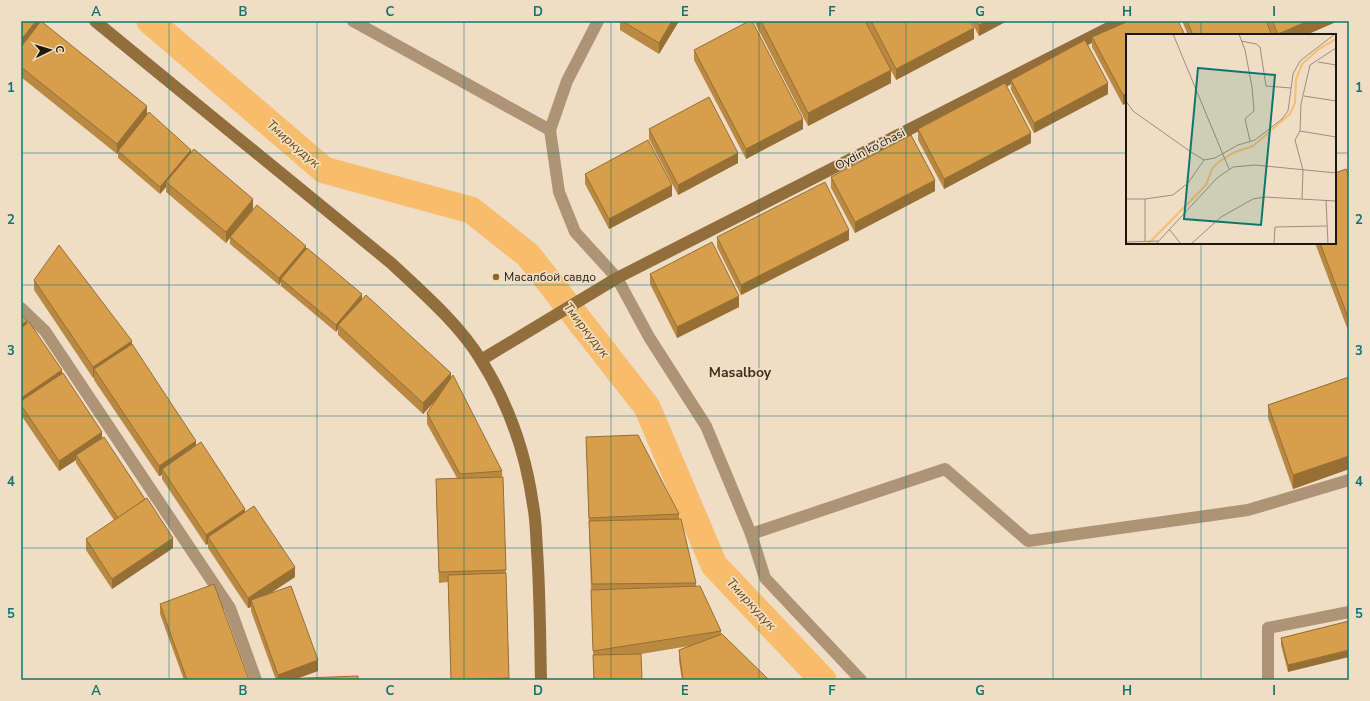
<svg xmlns="http://www.w3.org/2000/svg" width="1370" height="701" font-family="'Nunito Sans',sans-serif">
	<style>
		.lines { fill: none; stroke-linecap: round; stroke-linejoin: round }
		.canal { stroke: #f8bd6c; stroke-width: 27 }
		.street { stroke: #ad9474; stroke-width: 12 }
		.secondary { stroke: #926e3c; stroke-width: 12 }
		.wall { fill: #b98841 }
		.shaded-wall { fill: #966f35 }
		.building { fill: #d79e4c; stroke: #966f35 }
		.grid { fill: none; stroke: #0f766e; stroke-width: 1; stroke-opacity: 0.55 }
		.poi-dot { fill: #976717; stroke: #f0ddc5; stroke-width: 1.5 }
		.labels { text-anchor: middle; dominant-baseline: central; stroke-width: 3.5; stroke-linejoin: round; paint-order: stroke }
		.street-label { font-size: 12px; fill: #1e170f; stroke: #f0ddc5 }
		.poi-label { font-size: 12px; fill: #1e170f; stroke: #f0ddc5; text-anchor: start }
		.water-label { font-size: 13px; font-style: italic; fill: #714b09; stroke: #f0ddc5 }
		.quarter-label { font-size: 14px; font-weight: bold; fill: #3e2f1b; stroke: #f0ddc5 }
		.inset-river { fill: none; stroke: #f8bd6c; stroke-width: 2 }
		.inset-road { fill: none; stroke: #9c8e7c; stroke-width: 1 }
		.view { fill: #0f766e; fill-opacity: 0.15; stroke: #0f766e; stroke-width: 2 }
		.inset-edge { fill: none; stroke: #1e170f; stroke-width: 2 }
		.neatline { fill: none; stroke: #0f766e; stroke-width: 1.5 }
		.grid-label { font-size: 13px; text-anchor: middle; font-weight: bold; fill: #0f766e }
	</style>
	<rect width="100%" height="100%" fill="#f0ddc5"/>
	<g class="lines">
		<polyline class="canal" points="150,21 324,170 471,210 528,255 647,407 714,565 823,680"/>
		<g class="street">
			<polyline points="353,21 550,130"/>
			<polyline points="598,21 567,81 550,130 559,192 575,232 617,278 649,337 706,426 751,534 765,578 861,680"/>
			<polyline points="21,308 45,331 230,608 256,680"/>
			<polyline points="751,534 945,469 1028,541 1248,510 1349,480"/>
			<polyline points="1268,680 1268,628 1349,612"/>
		</g>
		<g class="secondary">
			<path d="M95 21 391 263C422 292 459 324 481 360 508 403 526 454 533 505 536 519 536 535 537 550 540 593 540 637 541 680"/>
			<polyline points="481,360 617,278 1122,21"/>
		</g>
	</g>
	<g class="wall">
		<polygon points="21,21 40,21 40,23 147,115 191,152 253,209 306,249 362,299 451,379 502,471 506,573 509,680 451,680 448,582 439,583 436,489 457,478 427,424 427,413 437,398 423,414 338,335 338,329 336,332 281,286 281,282 279,285 230,244 230,237 226,243 166,192 166,187 160,194 118,158 118,153 117,154 21,77"/>
		<polygon points="620,21 679,21 659,54 620,30"/>
		<polygon points="754,21 865,21 891,83 808,126"/>
		<polygon points="865,21 970,21 974,39 896,80"/>
		<polygon points="971,21 1007,21 979,36"/>
		<polygon points="1129,21 1123,105 1092,47 1092,37"/>
		<polygon points="1182,21 1266,21 1272,35 1188,35"/>
		<polygon points="1266,21 1338,21 1306,35 1272,35"/>
		<polygon points="694,50 803,129 746,159 694,60"/>
		<polygon points="1011,80 1108,94 1034,133 1011,90"/>
		<polygon points="649,129 738,163 678,195 649,139"/>
		<polygon points="918,129 1031,143 944,189 918,140"/>
		<polygon points="585,174 672,196 609,229 585,184"/>
		<polygon points="831,177 935,191 855,233 831,188"/>
		<polygon points="1349,177 1349,333 1315,243 1335,243"/>
		<polygon points="717,237 849,240 741,295 717,247"/>
		<polygon points="650,274 739,307 677,338 650,284"/>
		<polygon points="34,280 132,344 196,445 245,512 295,577 271,593 318,671 298,678 358,680 276,680 251,611 251,607 248,608 208,548 208,544 206,545 162,479 162,475 159,476 94,380 94,377 93,378 34,290"/>
		<polygon points="21,314 62,374 173,548 112,589 86,550 86,539 114,520 76,463 76,460 59,471 21,415"/>
		<polygon points="1349,377 1349,469 1293,489 1268,418 1268,405"/>
		<polygon points="586,437 679,514 679,519 696,583 696,587 721,631 721,635 769,680 682,680 679,661 679,650 689,646 641,654 594,680 591,590 589,529"/>
		<polygon points="160,604 249,680 184,680 160,614"/>
		<polygon points="1349,621 1288,672 1281,645 1281,638"/>
	</g>
	<g class="shaded-wall">
		<polygon points="36,21 40,21 40,30 21,53 21,40"/>
		<polygon points="672,21 679,21 659,54 659,43"/>
		<polygon points="987,21 1007,21 979,36 979,25"/>
		<polygon points="1308,21 1338,21 1306,35 1278,35 1278,34"/>
		<polygon points="974,28 974,39 896,80 896,69"/>
		<polygon points="891,70 891,83 808,126 808,113"/>
		<polygon points="1108,83 1108,94 1034,133 1034,123"/>
		<polygon points="1127,93 1127,103 1123,105 1123,95"/>
		<polygon points="147,106 147,116 118,151 118,153 117,154 117,144"/>
		<polygon points="803,119 803,129 746,159 746,149"/>
		<polygon points="1031,133 1031,143 944,189 944,179"/>
		<polygon points="191,150 191,157 166,182 166,187 160,194 160,187"/>
		<polygon points="738,153 738,163 678,195 678,185"/>
		<polygon points="935,180 935,191 855,233 855,222"/>
		<polygon points="672,185 672,196 609,229 609,219"/>
		<polygon points="253,199 253,209 226,243 226,232"/>
		<polygon points="849,230 849,240 741,295 741,285"/>
		<polygon points="306,246 306,253 281,279 281,282 279,285 279,278"/>
		<polygon points="362,294 362,301 338,325 338,329 336,332 336,325"/>
		<polygon points="739,296 739,307 677,338 677,327"/>
		<polygon points="27,321 27,331 21,335 21,325"/>
		<polygon points="132,341 132,351 94,369 94,377 93,378 93,367"/>
		<polygon points="62,370 62,381 21,405 21,398"/>
		<polygon points="451,373 451,384 423,414 423,403"/>
		<polygon points="102,432 102,442 76,455 76,460 59,471 59,461"/>
		<polygon points="196,441 196,451 162,469 162,475 159,476 159,466"/>
		<polygon points="1349,456 1349,469 1293,489 1293,475"/>
		<polygon points="245,509 245,519 208,537 208,544 206,545 206,535"/>
		<polygon points="173,538 173,548 112,589 112,579"/>
		<polygon points="295,567 295,577 252,605 251,600 251,607 248,608 248,598"/>
		<polygon points="1349,650 1349,657 1288,672 1288,665"/>
		<polygon points="318,660 318,671 293,680 278,680 278,675"/>
	</g>
	<g class="building">
		<polygon points="21,21 36,21 21,40"/>
		<polygon points="41,21 147,106 117,144 21,67 21,47"/>
		<polygon points="622,21 672,21 659,43"/>
		<polygon points="749,21 752,21 803,119 746,149 694,50"/>
		<polygon points="761,21 865,21 891,70 808,113"/>
		<polygon points="871,21 970,21 974,28 896,69"/>
		<polygon points="977,21 987,21 979,25"/>
		<polygon points="1129,21 1178,21 1185,35 1127,35 1127,93 1123,95 1092,37"/>
		<polygon points="1187,21 1266,21 1272,35 1193,35"/>
		<polygon points="1272,21 1308,21 1278,34"/>
		<polygon points="1085,40 1108,83 1034,123 1011,80"/>
		<polygon points="1005,83 1031,133 944,179 918,129"/>
		<polygon points="709,97 738,153 678,185 649,129"/>
		<polygon points="149,112 191,150 160,187 118,151"/>
		<polygon points="911,135 935,180 855,222 831,177"/>
		<polygon points="648,140 672,185 609,219 585,174"/>
		<polygon points="194,149 253,199 226,232 166,182"/>
		<polygon points="1346,169 1349,177 1349,320 1320,243 1335,243 1335,173"/>
		<polygon points="825,182 849,230 741,285 717,237"/>
		<polygon points="257,205 306,246 279,278 230,237"/>
		<polygon points="712,242 739,296 677,327 650,274"/>
		<polygon points="59,245 132,341 93,367 34,280"/>
		<polygon points="307,248 362,294 336,325 281,279"/>
		<polygon points="366,295 451,373 423,403 338,325"/>
		<polygon points="21,314 27,321 21,325"/>
		<polygon points="29,322 62,370 21,398 21,328"/>
		<polygon points="132,344 196,441 159,466 94,369"/>
		<polygon points="63,373 102,432 59,461 21,405 21,401"/>
		<polygon points="453,375 502,471 460,474 427,413"/>
		<polygon points="1349,377 1349,456 1293,475 1268,405"/>
		<polygon points="638,435 679,514 589,518 586,437"/>
		<polygon points="104,437 145,499 118,518 76,455"/>
		<polygon points="201,442 245,509 206,535 162,469"/>
		<polygon points="503,477 506,570 439,572 436,479"/>
		<polygon points="147,498 173,538 112,579 86,539"/>
		<polygon points="254,506 295,567 248,598 208,537"/>
		<polygon points="681,519 696,583 592,584 589,521"/>
		<polygon points="506,573 509,678 451,680 448,575"/>
		<polygon points="214,584 249,680 187,680 160,604"/>
		<polygon points="291,586 318,660 278,675 251,600"/>
		<polygon points="700,586 721,631 593,651 591,590"/>
		<polygon points="1349,621 1349,650 1288,665 1281,638"/>
		<polygon points="722,634 769,680 683,680 679,650"/>
		<polygon points="641,654 642,680 594,680 593,655"/>
		<polygon points="358,676 358,680 279,680 279,679"/>
	</g>
	<path class="grid" d="M169 21V680M317 21V680M464 21V680M611 21V680M759 21V680M906 21V680M1053 21V680M1201 21V35M21 153H1127M1335 153H1349M1201 243V680M21 285H1349M21 416H1349M21 548H1349"/>
	<circle class="poi-dot" cx="496" cy="277" r="4"/>
	<g class="labels">
		<g class="street-label">
			<text transform="translate(870 149) rotate(-27)">Oydin ko‘chasi</text>
		</g>
		<g class="poi-label">
			<text x="504" y="277">Масалбой савдо</text>
		</g>
		<g class="water-label">
			<text transform="translate(293 144) rotate(41)">Тмиркудук</text>
			<text transform="translate(586 330) rotate(52)">Тмиркудук</text>
			<text transform="translate(751 604) rotate(47)">Тмиркудук</text>
		</g>
		<g class="quarter-label">
			<text x="740" y="372">Masalboy</text>
		</g>
	</g>
	<g transform="translate(1126 34)">
		<rect width="210" height="210" fill="#f0ddc5"/>
		<path class="inset-river" d="M22 210 80 151 86 135 91 129 109 118 127 112 164 80 169 69 170 46 176 30 193 15 210 5"/>
		<path class="inset-road" d="M47 0 103 135M113 0 119 16 126 53 128 77 119 85 124 107M115 7 130 10 134 13 140 52 165 54M192 28 210 31M178 62 210 67M0 67 7 77 65 118 78 126 89 124 112 111 129 106 156 85 162 77 167 40 174 27 209 0M174 97 210 103M0 165H19L47 161 62 149 78 126M19 165V207M176 165 177 136 169 106 174 97 175 70 184 31 210 14M200 166 202 210M43 195 55 210M0 208 32 207M30 210 91 144 107 133 129 131 210 139M65 210 95 183 127 165 138 163 210 167M148 210 149 193 201 192"/>
		<path class="view" d="M72 34 149 41 135 191 58 185Z"/>
		<rect width="210" height="210" class="inset-edge"/>
	</g>
	<rect width="1370" height="701" fill="none" stroke="#f0ddc5" stroke-width="44"/>
	<g transform="translate(50 50) rotate(85)" stroke="#f0ddc5" stroke-width="3" paint-order="stroke">
	<path d="M0-3L7 15L0 10L-7 15Z" fill="#1e170f"/>
	<text y="-6" font-size="11" font-weight="bold" text-anchor="middle" fill="#1e170f">С</text>
	</g>
	<rect x="22" y="22" width="1326" height="657" class="neatline"/>
	<g class="grid-label">
		<text x="96" y="16">A</text>
		<text x="243" y="16">B</text>
		<text x="390" y="16">C</text>
		<text x="538" y="16">D</text>
		<text x="685" y="16">E</text>
		<text x="832" y="16">F</text>
		<text x="980" y="16">G</text>
		<text x="1127" y="16">H</text>
		<text x="1274" y="16">I</text>
		<text x="11" y="92">1</text>
		<text x="1359" y="92">1</text>
		<text x="11" y="224">2</text>
		<text x="1359" y="224">2</text>
		<text x="11" y="355">3</text>
		<text x="1359" y="355">3</text>
		<text x="11" y="486">4</text>
		<text x="1359" y="486">4</text>
		<text x="11" y="618">5</text>
		<text x="1359" y="618">5</text>
		<text x="96" y="695">A</text>
		<text x="243" y="695">B</text>
		<text x="390" y="695">C</text>
		<text x="538" y="695">D</text>
		<text x="685" y="695">E</text>
		<text x="832" y="695">F</text>
		<text x="980" y="695">G</text>
		<text x="1127" y="695">H</text>
		<text x="1274" y="695">I</text>
	</g>
</svg>
